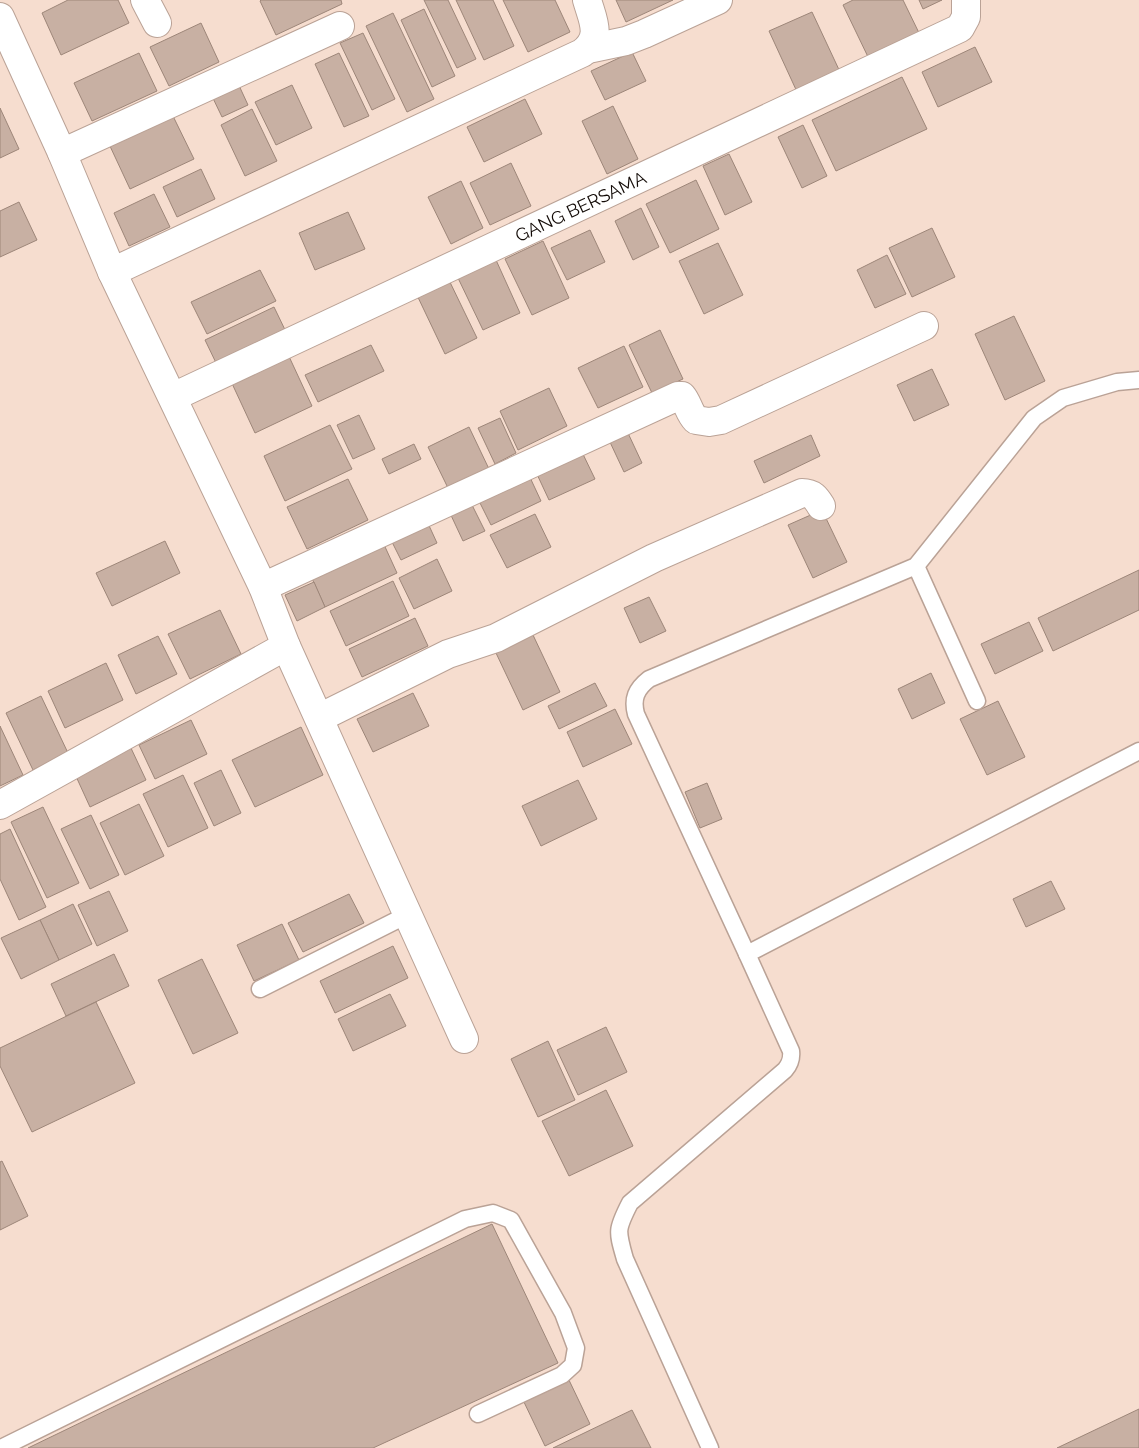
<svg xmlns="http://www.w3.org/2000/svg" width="1139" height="1448" font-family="Raleway,sans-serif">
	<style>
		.building { fill: #c8b0a3; stroke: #9d8679 }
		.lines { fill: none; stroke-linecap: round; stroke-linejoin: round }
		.lane-casing { stroke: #baa296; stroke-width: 19 }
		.street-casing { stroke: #baa296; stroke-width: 30 }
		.lane { stroke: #fff; stroke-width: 16 }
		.street { stroke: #fff; stroke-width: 28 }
		.labels { text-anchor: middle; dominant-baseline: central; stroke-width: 4.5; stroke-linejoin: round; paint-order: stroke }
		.street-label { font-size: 18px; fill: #120a06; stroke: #f6ddcf }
	</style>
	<rect width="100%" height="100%" fill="#f6ddcf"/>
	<g class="building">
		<polygon points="68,0 118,0 129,23 61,55 42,13"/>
		<polygon points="261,0 341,0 342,4 276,35 260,1"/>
		<polygon points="424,0 448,0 476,59 457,68"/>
		<polygon points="456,0 493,0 514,46 484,60"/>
		<polygon points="503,0 555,0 570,32 528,52"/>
		<polygon points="616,0 673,0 626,22"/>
		<polygon points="853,0 903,0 921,37 870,61 843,5"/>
		<polygon points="919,0 942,0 923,9"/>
		<polygon points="424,9 455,76 432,87 401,20"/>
		<polygon points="812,12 841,74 798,94 769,31"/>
		<polygon points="393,13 434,99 407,112 366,26"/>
		<polygon points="201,23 219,62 169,86 150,47"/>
		<polygon points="363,33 395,99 372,110 340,43"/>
		<polygon points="975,47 992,82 938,107 922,72"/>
		<polygon points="632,52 646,81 605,100 591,71"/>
		<polygon points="139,53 157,91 92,121 74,83"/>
		<polygon points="339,53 369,116 344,127 315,64"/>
		<polygon points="902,77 927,129 836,171 812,120"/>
		<polygon points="236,79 248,105 222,117 210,92"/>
		<polygon points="292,85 312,128 276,145 255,102"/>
		<polygon points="525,99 542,134 484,162 467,127"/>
		<polygon points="613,106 638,159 607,174 582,121"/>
		<polygon points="0,108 19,149 0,158"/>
		<polygon points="252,109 277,161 245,176 221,125"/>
		<polygon points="172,114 194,159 130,189 109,144"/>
		<polygon points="803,125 827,176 802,188 778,137"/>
		<polygon points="729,154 752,202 725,215 703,166"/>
		<polygon points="511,163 531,206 490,225 470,183"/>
		<polygon points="201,169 215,199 177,217 163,187"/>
		<polygon points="696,180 719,229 670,253 646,204"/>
		<polygon points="461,181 483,228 451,244 428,197"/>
		<polygon points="154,194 170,227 129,246 114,213"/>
		<polygon points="19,202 37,240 0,257 0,211"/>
		<polygon points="641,208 659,247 633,260 615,221"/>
		<polygon points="348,212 365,249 315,270 299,233"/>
		<polygon points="932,228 955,277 912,297 889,248"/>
		<polygon points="590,230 605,262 567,280 551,248"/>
		<polygon points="543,241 569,298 532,315 505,259"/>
		<polygon points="718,243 743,295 704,314 679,261"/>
		<polygon points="887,255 906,294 875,308 857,270"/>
		<polygon points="496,260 520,313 483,330 458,278"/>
		<polygon points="260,270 276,301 207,334 191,302"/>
		<polygon points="447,276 477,338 445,354 415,291"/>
		<polygon points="274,307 288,336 219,369 205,340"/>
		<polygon points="1014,316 1045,381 1005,400 975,334"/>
		<polygon points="660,330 683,379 652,393 629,345"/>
		<polygon points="371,345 384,371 318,402 305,375"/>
		<polygon points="624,346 643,387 598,408 578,368"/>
		<polygon points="286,350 312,406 255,433 229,377"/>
		<polygon points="932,369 949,405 914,421 897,385"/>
		<polygon points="549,388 567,426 518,450 500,411"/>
		<polygon points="359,415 375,449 353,459 337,425"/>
		<polygon points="500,418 516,453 495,464 478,428"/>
		<polygon points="330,425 352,469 285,501 264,456"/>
		<polygon points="469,427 489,469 448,488 428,447"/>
		<polygon points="627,431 642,463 624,472 609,440"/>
		<polygon points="811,435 820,456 764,483 754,461"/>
		<polygon points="414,444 421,459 389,474 382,459"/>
		<polygon points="580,448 595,479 549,500 535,470"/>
		<polygon points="527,471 541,501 491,525 476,495"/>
		<polygon points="348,479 368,520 307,549 287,507"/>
		<polygon points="470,501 485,531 463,541 449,511"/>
		<polygon points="822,510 847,562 813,578 788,525"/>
		<polygon points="535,514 551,547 507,568 490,535"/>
		<polygon points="426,519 437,543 401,560 389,536"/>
		<polygon points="381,538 397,573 325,607 309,572"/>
		<polygon points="165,541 180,573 112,606 96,573"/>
		<polygon points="437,559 452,591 414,609 399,578"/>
		<polygon points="1139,570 1139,610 1053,651 1038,618"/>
		<polygon points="393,581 409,616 346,646 330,611"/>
		<polygon points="314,582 325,607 297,621 285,595"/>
		<polygon points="649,597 666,631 640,643 624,608"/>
		<polygon points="220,610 241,654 190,679 168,634"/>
		<polygon points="415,618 428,646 362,677 349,649"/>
		<polygon points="1029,622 1043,651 995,674 981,644"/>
		<polygon points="533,635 560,692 523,710 496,653"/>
		<polygon points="158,636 177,674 136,694 118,655"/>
		<polygon points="106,663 123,700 65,728 48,691"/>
		<polygon points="931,673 945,703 912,719 898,689"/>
		<polygon points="595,683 607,706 559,729 548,706"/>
		<polygon points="413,693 429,726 373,752 357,719"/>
		<polygon points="41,696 68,753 33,770 6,713"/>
		<polygon points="998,701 1025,757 987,775 960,719"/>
		<polygon points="615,709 632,744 583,767 567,732"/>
		<polygon points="191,720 207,754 155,779 139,745"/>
		<polygon points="0,726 23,775 0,786"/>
		<polygon points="301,727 323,775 255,807 232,760"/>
		<polygon points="130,746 146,780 90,807 74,772"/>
		<polygon points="221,770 241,813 214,826 194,783"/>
		<polygon points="183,775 208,828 168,847 143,794"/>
		<polygon points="578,780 597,819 541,846 522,806"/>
		<polygon points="707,783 722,819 700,828 685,792"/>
		<polygon points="139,804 164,856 125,875 100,823"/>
		<polygon points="43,807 79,883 47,898 11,822"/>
		<polygon points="91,815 119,875 90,889 61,829"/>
		<polygon points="10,829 46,907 19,920 0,879 0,834"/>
		<polygon points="1051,881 1065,909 1026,927 1013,899"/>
		<polygon points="109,891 128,931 97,946 78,905"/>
		<polygon points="349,894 364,923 303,952 288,923"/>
		<polygon points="73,904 92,944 59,960 40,920"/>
		<polygon points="40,920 59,960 21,979 1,938"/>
		<polygon points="282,924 299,960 254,981 237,945"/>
		<polygon points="393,946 408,978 335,1013 320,981"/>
		<polygon points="114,954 129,986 66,1016 51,984"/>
		<polygon points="202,959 238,1033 193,1054 158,980"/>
		<polygon points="390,994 406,1026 353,1051 338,1019"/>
		<polygon points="96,1002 135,1083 32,1132 0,1066 0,1048"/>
		<polygon points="606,1027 627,1072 578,1095 557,1050"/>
		<polygon points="548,1041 575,1100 538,1117 511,1059"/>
		<polygon points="606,1090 633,1146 569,1176 542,1121"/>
		<polygon points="2,1161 28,1216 0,1230 0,1162"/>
		<polygon points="492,1224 558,1363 373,1448 28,1448"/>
		<polygon points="568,1378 590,1424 545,1446 523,1400"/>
		<polygon points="1139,1409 1139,1448 1057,1448"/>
		<polygon points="632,1410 651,1448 553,1448"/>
	</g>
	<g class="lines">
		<defs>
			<g id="lane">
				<polyline points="916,566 977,701"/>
				<path d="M747 954 636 714C632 699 636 689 649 679L916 566 1034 418 1063 398 1117 382 1139 380"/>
				<polyline points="260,989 407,915"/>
				<polyline points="1,1448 465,1219 493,1213 511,1220 563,1313 576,1348 573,1365 562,1375 478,1414"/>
				<path d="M710 1448 625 1259C617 1231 616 1230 630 1203L785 1070C790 1064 792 1059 791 1051L747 954 1139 751"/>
			</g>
			<g id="street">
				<polyline points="145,0 157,23"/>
				<polyline points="0,17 62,153 112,272 263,587 286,646 464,1039"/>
				<polyline points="588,49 626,41 644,34 718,0"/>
				<polyline points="62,153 340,26"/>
				<path d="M112 272 582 53C603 37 593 21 587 0"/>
				<path id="s1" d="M173 397 960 28 966 17V0"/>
				<path d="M263 587 678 396H682C688 403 689 413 696 420L709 422 721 420 924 326"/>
				<path d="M319 718 448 654 496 638 654 558 802 493C813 493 816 498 821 506"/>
				<polyline points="0,805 286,646"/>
			</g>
		</defs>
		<use href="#lane" class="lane-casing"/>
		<use href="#street" class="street-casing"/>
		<use href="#lane" class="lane"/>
		<use href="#street" class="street"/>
	</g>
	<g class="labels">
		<g class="street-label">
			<text stroke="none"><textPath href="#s1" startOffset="450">GANG BERSAMA</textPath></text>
		</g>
	</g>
</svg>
